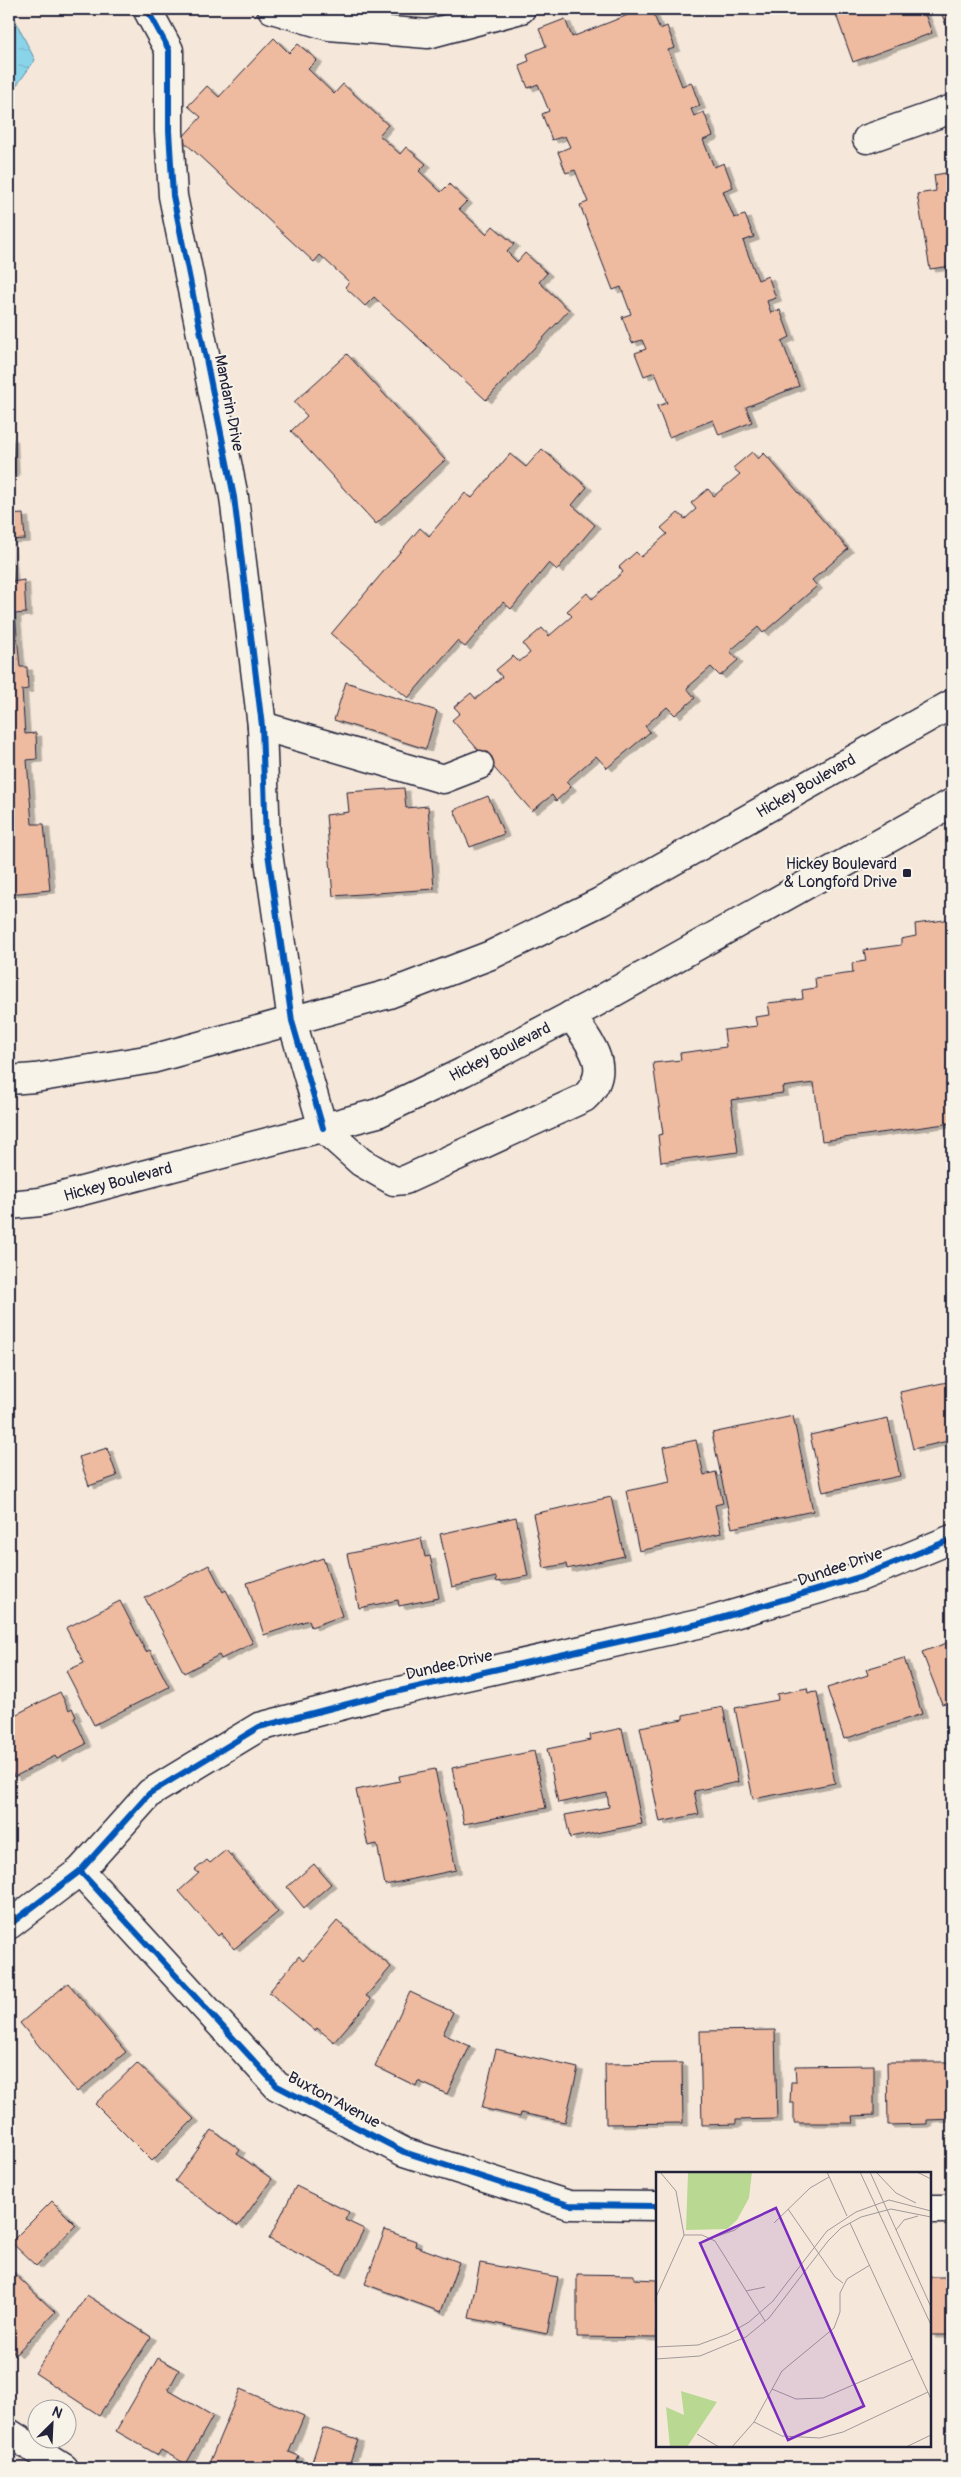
<svg xmlns="http://www.w3.org/2000/svg" width="961" height="2477" font-family="Pangolin,sans-serif">
	<style>
		.water { fill: url(#water-ripples); stroke: #608da4 }
		.building { fill: #eebba0; stroke: #22223b; filter: url(#shadow) }
		.lines { fill: none; stroke-linecap: round; stroke-linejoin: round }
		.minor-casing { stroke: #22223b; stroke-width: 31 }
		.major-casing { stroke: #22223b; stroke-width: 31 }
		.minor { stroke: #f7f3e8; stroke-width: 28 }
		.major { stroke: #f7f3e8; stroke-width: 28 }
		.cycleway-casing { stroke: #f7f3e8; stroke-width: 9 }
		.cycleway { stroke: #0057b8; stroke-width: 6 }
		.poi-dot { fill: #22223b; stroke: #f7f3e8; stroke-width: 2 }
		.labels { text-anchor: middle; dominant-baseline: central; stroke-width: 4; stroke-linejoin: round; paint-order: stroke }
		.street-label { font-size: 16px; fill: #22223b; stroke: #f7f3e8 }
		.poi-label { font-size: 16px; fill: #22223b; stroke: #f7f3e8; text-anchor: end }
		.inset-road { fill: none; stroke: #a1999a; stroke-width: 1 }
		.view { fill: #7b2cbf; fill-opacity: 0.15; stroke: #7b2cbf; stroke-width: 2.5 }
		.inset-edge { fill: none; stroke: #22223b; stroke-width: 2.5 }
	</style>
	<defs>
		<pattern id="water-ripples" width="26" height="14" patternUnits="userSpaceOnUse" patternTransform="scale(1.25)"><rect width="26" height="14" fill="#8ad4ea"/><path d="M2 4q2-2 4 0t4 0M15 11q2-2 4 0t4 0" fill="none" stroke="#77b6ca"/></pattern>
		<filter id="shadow"><feDropShadow dx="5.5" dy="3" stdDeviation="0" flood-color="#0004"/></filter>
	</defs>
	<rect width="100%" height="100%" fill="#f5e8da"/>
	<filter id="ink" filterUnits="userSpaceOnUse"><feTurbulence type="fractalNoise" baseFrequency=".02" numOctaves="2"/><feDisplacementMap in="SourceGraphic" scale="10" xChannelSelector="R" yChannelSelector="G"/><feConvolveMatrix kernelMatrix="1 2 1 2 8 2 1 2 1" color-interpolation-filters="sRGB"/></filter>
	<g filter="url(#ink)">
		<polygon class="water" points="13,16 35,60 9,96 9,17"/>
		<g class="building">
			<polygon points="643,9 651,9 660,29 667,26 675,48 668,50 682,86 691,82 700,106 691,109 694,116 704,112 713,136 703,140 714,167 724,163 733,187 723,191 734,218 745,215 754,237 743,241 758,280 768,276 776,298 767,301 771,313 780,310 790,337 782,341 799,386 746,407 752,422 719,435 713,420 669,437 657,406 667,403 655,372 644,376 635,353 646,349 642,340 632,343 622,317 631,314 621,287 613,290 580,205 588,202 575,170 566,173 558,152 570,147 565,136 552,140 542,114 549,111 538,84 528,88 519,65 529,61 527,54 546,46 539,29 565,19 572,37"/>
			<polygon points="834,9 923,9 932,33 853,62"/>
			<polygon points="940,9 952,9 952,26 947,28"/>
			<polygon points="274,38 289,53 298,44 317,60 308,69 334,94 343,84 388,125 379,135 400,154 406,147 426,164 419,171 441,192 449,184 467,201 459,209 486,234 493,226 514,244 507,252 517,262 525,253 547,273 539,282 569,310 486,400 374,297 365,306 345,287 349,282 320,255 314,262 181,139 201,117 188,106 207,86 219,97"/>
			<polygon points="952,172 952,266 930,269 917,194 936,191 934,175"/>
			<polygon points="347,354 445,460 376,524 291,431 307,416 294,402"/>
			<polygon points="9,438 12,438 14,474 9,474"/>
			<polygon points="542,449 587,487 572,505 595,525 557,570 549,563 511,609 503,602 465,647 457,641 408,698 331,634 420,528 429,536 465,493 472,498 510,454 526,467"/>
			<polygon points="752,452 758,459 764,453 848,549 812,580 817,586 763,633 758,627 730,651 738,660 720,676 711,667 687,688 695,698 675,715 667,707 645,726 650,732 607,768 596,756 566,782 571,787 556,801 552,795 532,811 452,720 460,713 454,707 471,693 476,699 502,677 496,670 513,656 519,662 530,653 523,644 542,628 549,636 572,616 567,611 587,593 592,599 623,572 619,567 636,552 641,557 667,534 661,528 678,513 685,519 696,509 691,503 708,489 714,496 740,474 733,468"/>
			<polygon points="23,514 25,539 9,540 13,582 24,580 26,613 15,614 20,667 27,667 28,689 22,690 25,734 36,733 37,759 27,760 32,824 44,824 50,890 9,894 9,515"/>
			<polygon points="346,682 437,711 426,749 334,720"/>
			<polygon points="404,788 406,808 428,806 434,889 333,896 326,815 349,812 347,792"/>
			<polygon points="488,796 504,834 470,847 454,810"/>
			<polygon points="952,919 952,1123 822,1141 814,1083 782,1087 783,1093 731,1100 738,1152 661,1162 658,1135 663,1134 653,1063 681,1060 680,1053 726,1047 724,1030 757,1026 755,1017 770,1015 768,1003 803,999 802,990 816,988 815,978 853,973 852,963 866,961 864,950 901,945 901,939 916,936 915,924"/>
			<polygon points="952,1381 952,1440 913,1449 900,1392"/>
			<polygon points="793,1416 813,1511 732,1528 712,1433"/>
			<polygon points="888,1418 900,1476 823,1492 810,1435"/>
			<polygon points="696,1440 704,1475 716,1472 723,1503 715,1505 721,1533 639,1551 626,1491 670,1482 663,1447"/>
			<polygon points="107,1448 117,1476 89,1486 79,1457"/>
			<polygon points="611,1497 624,1556 567,1569 566,1564 544,1568 533,1514"/>
			<polygon points="516,1517 528,1576 497,1582 496,1577 452,1587 440,1534"/>
			<polygon points="421,1538 425,1557 430,1556 439,1598 399,1606 398,1600 359,1608 347,1554"/>
			<polygon points="323,1558 342,1616 311,1627 309,1620 264,1635 247,1583"/>
			<polygon points="209,1565 223,1592 226,1590 253,1643 221,1659 219,1655 184,1673 145,1598"/>
			<polygon points="120,1601 146,1652 150,1650 169,1687 94,1725 66,1671 84,1663 66,1628"/>
			<polygon points="952,1641 952,1701 942,1704 922,1652"/>
			<polygon points="904,1658 922,1714 844,1739 827,1688 868,1675 866,1669"/>
			<polygon points="807,1688 808,1693 817,1692 835,1783 753,1799 735,1708 778,1700 777,1694"/>
			<polygon points="60,1692 69,1710 72,1708 76,1717 74,1718 86,1744 57,1759 55,1756 14,1777 9,1766 9,1718"/>
			<polygon points="723,1707 738,1782 694,1791 699,1814 660,1822 640,1727 683,1719 683,1715"/>
			<polygon points="622,1728 642,1824 570,1838 565,1815 609,1807 607,1793 558,1803 547,1749 591,1740 590,1735"/>
			<polygon points="534,1751 546,1808 464,1824 452,1768"/>
			<polygon points="435,1769 456,1870 385,1885 377,1844 368,1846 356,1790 400,1781 399,1776"/>
			<polygon points="226,1850 278,1912 234,1949 221,1933 218,1936 179,1891 199,1873 195,1870 207,1860 210,1863"/>
			<polygon points="314,1864 331,1884 304,1908 287,1887"/>
			<polygon points="337,1921 391,1967 366,1996 371,1999 334,2042 317,2028 315,2031 269,1992 299,1956 303,1961"/>
			<polygon points="68,1983 126,2052 77,2092 20,2023"/>
			<polygon points="410,1992 453,2012 443,2034 470,2046 447,2094 418,2081 416,2086 375,2066"/>
			<polygon points="775,2030 777,2119 736,2120 736,2124 702,2125 700,2031"/>
			<polygon points="496,2049 578,2068 565,2122 521,2113 520,2117 482,2108"/>
			<polygon points="887,2062 952,2062 952,2119 927,2120 927,2124 888,2125"/>
			<polygon points="137,2063 194,2119 152,2161 95,2104"/>
			<polygon points="682,2063 683,2123 606,2124 605,2064"/>
			<polygon points="874,2065 874,2115 852,2116 853,2123 794,2123 794,2103 790,2103 791,2082 796,2082 795,2066"/>
			<polygon points="212,2130 240,2150 237,2154 272,2179 238,2226 175,2181"/>
			<polygon points="296,2186 349,2212 345,2220 364,2229 341,2275 269,2239"/>
			<polygon points="52,2201 76,2225 36,2266 11,2242"/>
			<polygon points="385,2230 416,2241 415,2246 459,2262 441,2312 365,2284"/>
			<polygon points="480,2263 558,2277 547,2334 469,2318"/>
			<polygon points="9,2269 55,2312 16,2354 9,2347"/>
			<polygon points="577,2274 634,2275 634,2279 657,2280 657,2338 577,2337"/>
			<polygon points="930,2277 948,2277 947,2335 930,2335"/>
			<polygon points="87,2295 151,2337 99,2415 35,2373"/>
			<polygon points="158,2358 179,2370 168,2390 213,2416 186,2464 161,2450 158,2455 116,2431"/>
			<polygon points="240,2389 304,2416 289,2452 299,2456 294,2468 207,2468"/>
			<polygon points="323,2428 358,2439 348,2468 310,2468"/>
		</g>
		<g class="lines">
			<defs>
				<g id="minor">
					<path d="M147 9 169 50V131L173 196 234 497 262 726 266 839 292 1021 323 1128 361 1162 394 1181 405 1180 584 1098C615 1069 589 1043 571 1015"/>
					<polyline points="272,9 329,26 428,34 521,9"/>
					<polyline points="867,139 952,109"/>
					<polyline points="262,726 443,779 479,765"/>
					<polyline points="80,1871 277,2086 404,2152 569,2205 657,2206"/>
					<polyline points="9,1925 80,1871 150,1793 259,1727 386,1694 707,1622 860,1577 952,1539"/>
					<polyline points="930,2209 952,2209"/>
					<polyline points="9,2433 64,2468"/>
				</g>
				<g id="major">
					<polyline points="9,1080 35,1078 152,1059 389,994 491,955 600,902 952,704"/>
					<polyline points="9,1205 40,1202 378,1113 463,1072 593,1004 952,803"/>
				</g>
			</defs>
			<use href="#minor" class="minor-casing"/>
			<use href="#major" class="major-casing"/>
			<use href="#minor" class="minor"/>
			<use href="#major" class="major"/>
			<defs>
				<g id="cycleway">
					<polyline points="147,9 169,50 169,131 173,196 234,497 262,726 266,839 292,1021 323,1128"/>
					<polyline points="80,1871 277,2086 404,2152 569,2205 657,2206"/>
					<polyline points="9,1925 80,1871 150,1793 259,1727 386,1694 707,1622 860,1577 952,1539"/>
				</g>
			</defs>
			<use href="#cycleway" class="cycleway-casing"/>
			<use href="#cycleway" class="cycleway"/>
		</g>
	</g>
	<rect class="poi-dot" x="902" y="868" width="10" height="10" rx="2.5"/>
	<g class="labels">
		<g class="street-label">
			<text transform="translate(229 403) rotate(79)">Mandarin Drive</text>
			<text transform="translate(806 786) rotate(-30)">Hickey Boulevard</text>
			<text transform="translate(500 1052) rotate(-27)">Hickey Boulevard</text>
			<text transform="translate(118 1182) rotate(-15)">Hickey Boulevard</text>
			<text transform="translate(840 1567) rotate(-19)">Dundee Drive</text>
			<text transform="translate(449 1665) rotate(-13)">Dundee Drive</text>
			<text transform="translate(334 2100) rotate(28)">Buxton Avenue</text>
		</g>
		<g class="poi-label">
			<text x="897" y="864">Hickey Boulevard<tspan x="897" dy="18">&amp; Longford Drive</tspan></text>
		</g>
	</g>
	<g transform="translate(656 2172)">
		<rect width="275" height="275" fill="#f5e8da"/>
		<path d="M32 0H96L93 26 81 48 71 57 30 58Z" fill="#b9d992"/>
		<path d="M25 219 61 230 31 275H14L10 235 28 243Z" fill="#b9d992"/>
		<path class="inset-road" d="M171 0 191 44M204 0 275 153M214 0 275 135M220 0 240 21 260 31M261 0 275 7M132 37 179 105 187 111M118 51 154 16 173 5M194 51 275 227M240 58 248 48 262 44M28 63H46L59 69 109 149M56 66 79 58 89 50M90 119 109 115M0 125 28 63 20 19 4 0M0 175 42 173 72 162 93 150 117 129 171 59 200 40 233 28 275 39M0 187 44 184 90 165 113 146 172 69 185 56 205 45 235 37 275 45M116 217 140 227 167 226 257 187M98 250 126 264 164 266 187 260 272 220M41 262 63 275M76 275 98 250 126 199 178 156 184 140V121L191 107 214 93M250 275 275 263"/>
		<path class="view" d="M120 36 208 234 132 268 44 71Z"/>
		<rect width="275" height="275" class="inset-edge"/>
	</g>
	<rect width="961" height="2477" fill="none" stroke="#f7f3e8" stroke-width="30"/>
	<rect x="15" y="15" width="931" height="2447" fill="none" stroke="#22223b" stroke-width="2" filter="url(#ink)"/>
	<g transform="translate(52 2424) rotate(24)"><circle r="24" fill="#f7f3e8" stroke="#a29fa3"/>
	<path d="M0-4L9 19L0 12L-9 19Z" fill="#22223b"/>
	<text y="-8" font-size="14" font-weight="bold" text-anchor="middle" fill="#22223b">N</text>
	</g>
</svg>
